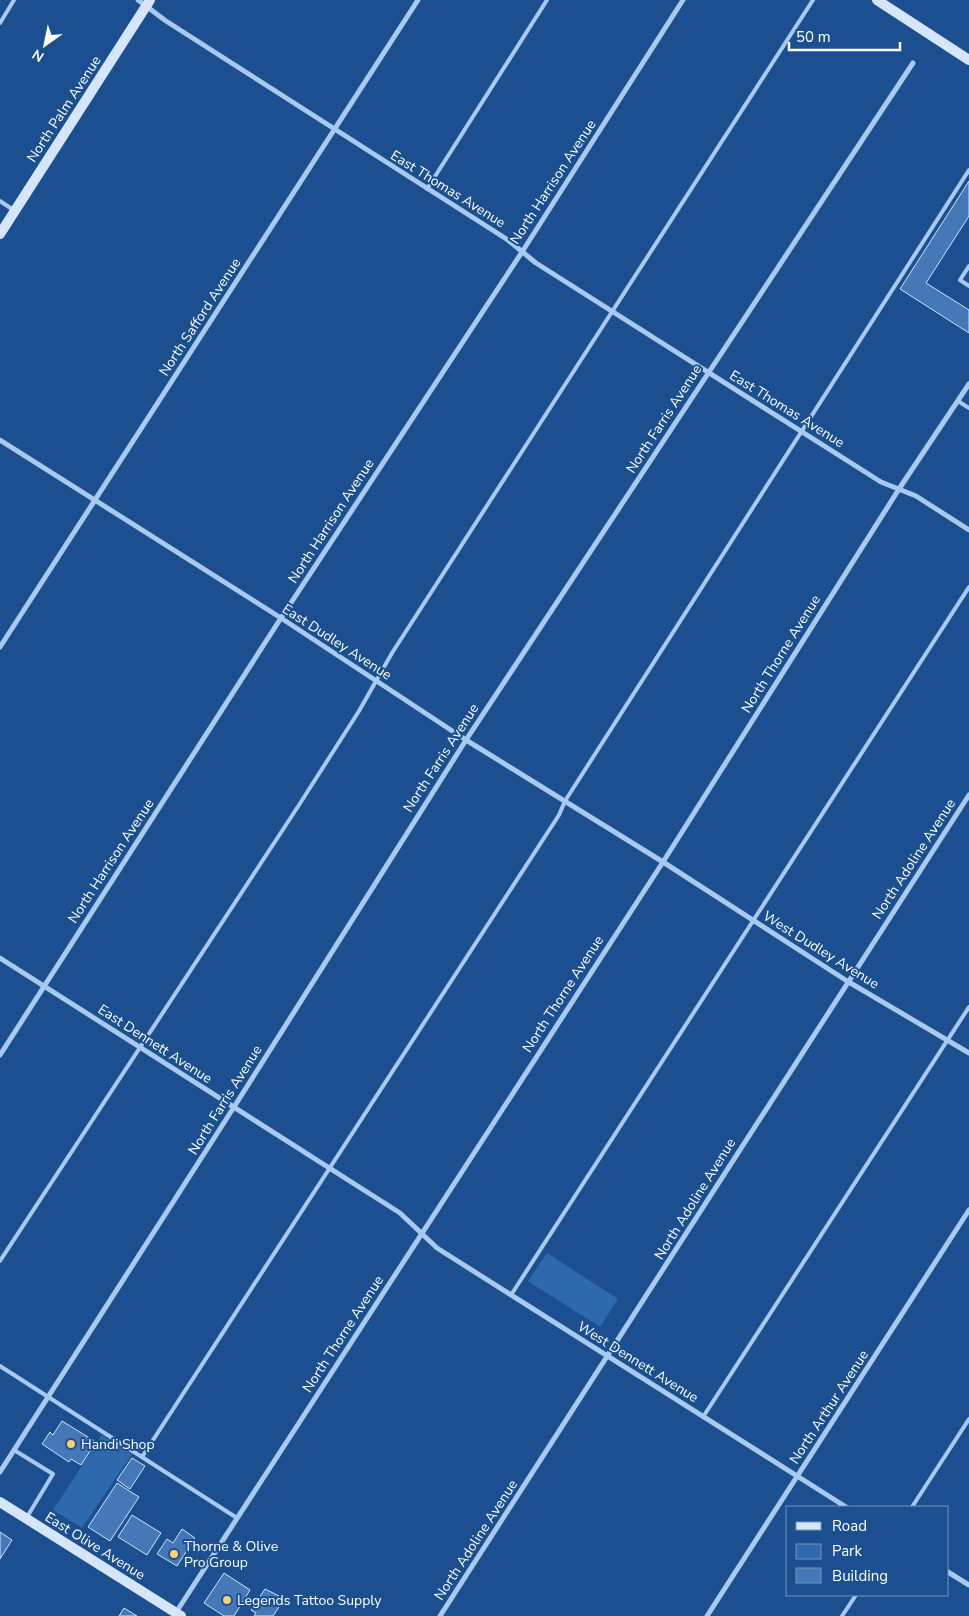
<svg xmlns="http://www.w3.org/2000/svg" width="969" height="1616" font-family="'Nunito Sans',sans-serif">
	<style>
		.green { fill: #2e69ad }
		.building { fill: #4478b7; stroke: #cfe3fa }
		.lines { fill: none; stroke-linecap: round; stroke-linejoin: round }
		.lane { stroke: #a9c9ee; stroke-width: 4 }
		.street { stroke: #a9c9ee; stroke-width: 5 }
		.secondary { stroke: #d6e6fa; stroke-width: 10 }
		.poi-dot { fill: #ffd166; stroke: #1b4f8f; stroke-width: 2 }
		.labels { text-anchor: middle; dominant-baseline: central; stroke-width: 4; stroke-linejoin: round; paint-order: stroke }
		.street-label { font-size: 14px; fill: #fff; stroke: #1b4f8f }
		.poi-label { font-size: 14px; fill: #fff; stroke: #1b4f8f; text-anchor: start }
	</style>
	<rect width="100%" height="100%" fill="#1b4f8f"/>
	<g class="green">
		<polygon points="547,1253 618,1299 600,1327 528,1281"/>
		<polygon points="102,1435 132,1454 82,1528 53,1510"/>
	</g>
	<g class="building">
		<polygon points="969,181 969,216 926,283 969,310 969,333 900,289"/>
		<polygon points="62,1421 96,1442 81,1465 71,1459 69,1462 42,1444 50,1432 53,1435"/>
		<polygon points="132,1458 145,1466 130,1489 117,1480"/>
		<polygon points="117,1483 139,1497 110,1541 88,1527"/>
		<polygon points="132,1515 161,1533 147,1555 118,1537"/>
		<polygon points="182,1529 195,1538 177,1566 157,1554 167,1539 173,1543"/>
		<polygon points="0,1532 12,1540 0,1559"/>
		<polygon points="224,1573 250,1590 234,1616 224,1616 204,1603"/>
		<polygon points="265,1589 281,1597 277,1602 281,1604 273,1616 254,1616 256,1613 251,1610"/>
		<polygon points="124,1608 137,1616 119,1616"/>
	</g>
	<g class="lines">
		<g class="lane">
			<polyline points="0,23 14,0"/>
			<polyline points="427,189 547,0"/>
			<polyline points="0,201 15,211"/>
			<polyline points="969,266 960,280 969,286"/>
			<polyline points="958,401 969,408"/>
			<polyline points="0,1261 299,805 359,711 392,653 813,0"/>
			<polyline points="511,1295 969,587"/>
			<polyline points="0,1366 237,1518"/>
			<polyline points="703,1417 969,1007"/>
			<polyline points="14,1450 53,1474 27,1517"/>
			<polyline points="142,1457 559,815 565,801 969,170"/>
			<polyline points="912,1507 969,1419"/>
			<polyline points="842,1616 856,1595"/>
		</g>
		<g class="street">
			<polyline points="138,0 166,21 508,240 536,263 881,482 916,496 969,530"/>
			<polyline points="0,440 281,618 466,740 663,862 847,981 969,1053"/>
			<polyline points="0,647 418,0"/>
			<polyline points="0,958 400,1213 437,1248 846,1507"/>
			<polyline points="0,1055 281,618 522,252 683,0"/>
			<polyline points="0,1472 234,1107 466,740 913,63"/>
			<polyline points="948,1572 969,1585"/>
			<polyline points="175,1614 663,862 899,489 969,384"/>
			<path d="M440 1616C617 1343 791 1067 969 795"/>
			<polyline points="707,1616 969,1210"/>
		</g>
		<g class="secondary">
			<polyline points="877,0 969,60"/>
			<polyline points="0,234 150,0"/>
			<polyline points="0,1502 181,1616"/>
		</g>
	</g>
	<g class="poi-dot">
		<circle cx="71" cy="1444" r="5"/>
		<circle cx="174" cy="1554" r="5"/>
		<circle cx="227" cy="1600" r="5"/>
	</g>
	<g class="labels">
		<g class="street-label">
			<text transform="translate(64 109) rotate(-57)">North Palm Avenue</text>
			<text transform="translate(553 182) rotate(-57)">North Harrison Avenue</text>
			<text transform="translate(448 189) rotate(32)">East Thomas Avenue</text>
			<text transform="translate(200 317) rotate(-57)">North Safford Avenue</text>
			<text transform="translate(787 409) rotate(32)">East Thomas Avenue</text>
			<text transform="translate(664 419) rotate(-57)">North Farris Avenue</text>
			<text transform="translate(331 521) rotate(-57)">North Harrison Avenue</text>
			<text transform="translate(337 642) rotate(33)">East Dudley Avenue</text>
			<text transform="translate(781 654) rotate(-58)">North Thorne Avenue</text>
			<text transform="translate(441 758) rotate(-57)">North Farris Avenue</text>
			<text transform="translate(914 859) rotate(-57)">North Adoline Avenue</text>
			<text transform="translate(111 861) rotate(-57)">North Harrison Avenue</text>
			<text transform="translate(821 950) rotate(32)">West Dudley Avenue</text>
			<text transform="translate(563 994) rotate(-57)">North Thorne Avenue</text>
			<text transform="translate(155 1044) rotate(33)">East Dennett Avenue</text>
			<text transform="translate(225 1100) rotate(-58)">North Farris Avenue</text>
			<text transform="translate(695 1199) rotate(-58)">North Adoline Avenue</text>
			<text transform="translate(343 1334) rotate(-57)">North Thorne Avenue</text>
			<text transform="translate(638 1362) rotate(32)">West Dennett Avenue</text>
			<text transform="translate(829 1407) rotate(-57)">North Arthur Avenue</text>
			<text transform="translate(476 1540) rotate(-57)">North Adoline Avenue</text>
			<text transform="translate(95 1546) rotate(32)">East Olive Avenue</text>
		</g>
		<g class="poi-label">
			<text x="81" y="1444">Handi Shop</text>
			<text x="184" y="1546">Thorne &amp; Olive<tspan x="184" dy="16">Pro Group</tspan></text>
			<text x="237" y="1600">Legends Tattoo Supply</text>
		</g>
	</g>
	<rect x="786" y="1506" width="162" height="90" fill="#1b4f8f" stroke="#7695bc"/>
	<rect x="796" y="1522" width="25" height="8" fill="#d6e6fa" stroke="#7695bc"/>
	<text x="832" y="1531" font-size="15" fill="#ffffff">Road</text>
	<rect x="796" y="1544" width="25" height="15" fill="#2e69ad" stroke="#7695bc"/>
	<text x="832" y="1556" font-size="15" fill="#ffffff">Park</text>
	<rect x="796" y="1568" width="25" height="15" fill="#4478b7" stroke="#7695bc"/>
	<text x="832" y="1581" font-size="15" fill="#ffffff">Building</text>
	<g transform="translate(45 45) rotate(213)" stroke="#1b4f8f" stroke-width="4" paint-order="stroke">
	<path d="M0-4L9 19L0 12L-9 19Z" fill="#ffffff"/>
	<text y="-8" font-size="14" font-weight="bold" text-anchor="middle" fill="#ffffff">N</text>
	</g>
	<path d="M789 42v8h111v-8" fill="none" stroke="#ffffff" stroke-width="2.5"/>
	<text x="796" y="42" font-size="15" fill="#ffffff" stroke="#1b4f8f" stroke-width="4" paint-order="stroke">50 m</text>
</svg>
